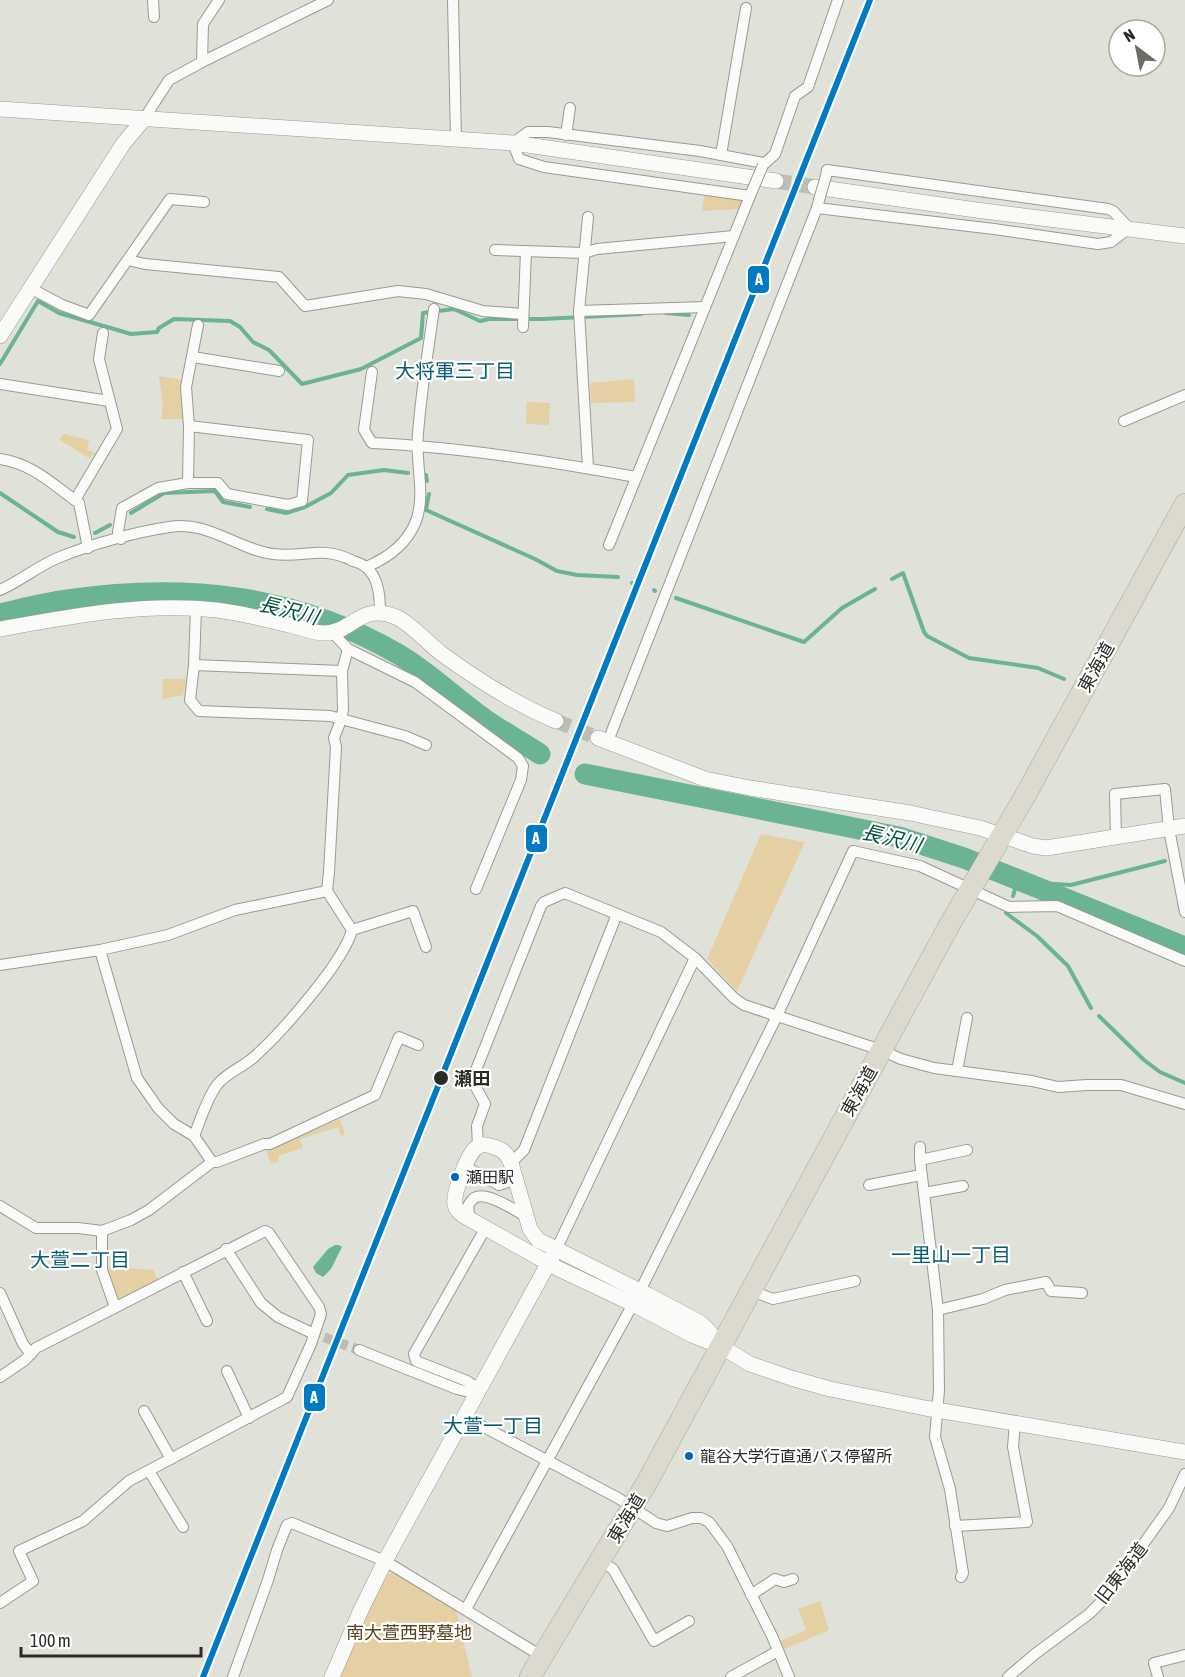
<svg xmlns="http://www.w3.org/2000/svg" width="1185" height="1677" font-family="'Asap Condensed','Noto Sans JP',sans-serif">
	<style>
		.green { fill: #e5d0a4 }
		.water { fill: #6ab493 }
		.lines { fill: none; stroke-linecap: round; stroke-linejoin: round }
		.stream { stroke: #6ab493; stroke-width: 4 }
		.river { stroke: #6ab493; stroke-width: 21 }
		.street-tunnel { stroke: #bcbeb6; stroke-width: 10; stroke-dasharray: 10 5; stroke-linecap: butt }
		.secondary-tunnel { stroke: #bcbeb6; stroke-width: 15; stroke-dasharray: 15 8; stroke-linecap: butt }
		.street-casing { stroke: #989a94; stroke-width: 12 }
		.secondary-casing { stroke: #989a94; stroke-width: 16 }
		.highway-casing { stroke: #a7a798; stroke-width: 22 }
		.street { stroke: #fafbf9; stroke-width: 10 }
		.secondary { stroke: #fafbf9; stroke-width: 15 }
		.highway { stroke: #dcdacf; stroke-width: 21 }
		.street-bridge-casing { stroke: #989a94; stroke-width: 12; stroke-linecap: butt }
		.street-bridge { stroke: #fafbf9; stroke-width: 10 }
		.rail-1-casing { stroke: #fff; stroke-width: 10 }
		.rail-1 { stroke: #007ac2; stroke-width: 6 }
		.stop-dot { fill: #2a2c26; stroke: #fff; stroke-width: 2 }
		.bus-dot { fill: #0065bd; stroke: #fff; stroke-width: 2 }
		.labels { text-anchor: middle; dominant-baseline: central; stroke-width: 4.5; stroke-linejoin: round; paint-order: stroke }
		.bus-label { font-size: 16px; fill: #2a2c26; stroke: #fff; text-anchor: start }
		.street-label { font-size: 18px; fill: #2a2c26; stroke: #fff }
		.stop-label { font-size: 18px; font-weight: bold; fill: #2a2c26; stroke: #fff; text-anchor: start }
		.park-label { font-size: 18px; fill: #594621; stroke: #fff }
		.neighbourhood-label { font-size: 20px; fill: #065c73; stroke: #fff }
		.water-label { font-size: 20px; font-style: italic; fill: #005538; stroke: #fff }
		.line-badge { stroke: #fff; stroke-width: 2 }
		.badge-label { font-size: 16px; text-anchor: middle; font-weight: bold; fill: #fff }
	</style>
	<rect width="100%" height="100%" fill="#e0e2da"/>
	<g class="green">
		<polygon points="705,190 744,197 741,209 702,211"/>
		<polygon points="159,376 183,380 183,419 161,419 163,406"/>
		<polygon points="634,379 635,402 591,403 590,383"/>
		<polygon points="527,402 550,403 549,425 526,424"/>
		<polygon points="64,434 89,440 87,449 96,454 94,456 92,454 90,459 59,439"/>
		<polygon points="163,679 186,679 183,695 162,699"/>
		<polygon points="761,834 805,842 737,991 707,959"/>
		<polygon points="340,1119 345,1134 341,1136 338,1127 300,1139 303,1148 278,1156 279,1162 271,1164 266,1151"/>
		<polygon points="108,1267 153,1270 159,1281 119,1300 113,1294 107,1269"/>
		<polygon points="394,1573 456,1609 472,1677 340,1677 367,1613 388,1574"/>
		<polygon points="820,1601 829,1630 783,1650 781,1641 806,1630 798,1609"/>
	</g>
	<polygon class="water" points="335,1245 339,1245 342,1247 331,1269 323,1277 316,1273 313,1267 328,1249"/>
	<g class="lines">
		<g class="stream">
			<polyline points="666,313 689,315"/>
			<polyline points="0,364 38,301 59,313 131,334 157,332 159,328 174,319 230,321 240,327 253,342 269,350 302,384 361,369 421,338 423,313 454,309 480,321 489,319 543,319 641,314"/>
			<polyline points="426,475 427,481"/>
			<polyline points="0,493 58,532 74,537"/>
			<polyline points="429,494 426,510 535,559 557,571 577,575 618,577"/>
			<polyline points="267,509 286,513 305,507 331,493 348,475 384,470 408,473"/>
			<polyline points="131,513 164,493 215,491 223,502 250,507"/>
			<polyline points="95,533 110,525"/>
			<polyline points="892,579 903,573 924,632 927,636 969,658 1038,668 1064,679"/>
			<polyline points="632,583 633,583"/>
			<polyline points="654,590 655,591"/>
			<polyline points="676,598 804,642 842,608 875,589"/>
			<polyline points="1022,882 1071,885 1165,861"/>
			<polyline points="1013,896 1018,880"/>
			<polyline points="1006,913 1037,936 1068,966 1091,1008"/>
			<polyline points="1099,1016 1144,1060 1160,1072 1185,1083"/>
		</g>
		<g class="river">
			<path d="M0 614C22 609 45 603 67 600 184 583 295 594 398 654 429 672 456 699 486 720 503 732 522 742 540 754"/>
			<polyline points="585,774 899,837 964,858 1185,947"/>
		</g>
		<polyline class="street-tunnel" points="310,1332 359,1350"/>
		<g class="secondary-tunnel">
			<polyline points="776,181 815,187"/>
			<polyline points="556,721 598,738"/>
		</g>
		<defs>
			<g id="street">
				<polyline points="153,0 154,17"/>
				<polyline points="453,0 456,139"/>
				<polyline points="202,62 203,24 219,0"/>
				<polyline points="144,119 169,80 202,62 328,0"/>
				<polyline points="566,135 570,108"/>
				<polyline points="721,155 746,8"/>
				<polyline points="763,165 775,154 795,96 808,87 838,0"/>
				<polyline points="750,196 544,167 519,159 513,143 528,132 548,132 700,151 764,163"/>
				<polyline points="819,200 817,208 994,229 1098,244 1111,242 1129,228 1113,211 1108,209 827,170 826,176"/>
				<polyline points="588,217 579,311 588,468"/>
				<polyline points="495,250 584,253 597,249 734,236"/>
				<polyline points="128,260 145,264 279,277 305,306 398,291 426,294 483,311 523,314"/>
				<polyline points="30,288 62,305 89,315 170,199 204,202"/>
				<polyline points="579,311 705,307"/>
				<polyline points="523,327 526,251"/>
				<polyline points="193,357 279,371"/>
				<path d="M372 372 364 430 372 443C460 447 549 461 636 477"/>
				<polyline points="0,384 109,401"/>
				<polyline points="1124,421 1185,395"/>
				<path d="M0 459C33 464 52 484 79 503L88 548"/>
				<polyline points="188,483 189,426 186,387 198,325"/>
				<polyline points="75,500 117,429 99,359 103,333"/>
				<polyline points="121,539 118,532 122,508 158,488 188,483 218,483 227,494 288,505 302,501 308,440 189,426"/>
				<polyline points="609,545 752,191"/>
				<path d="M366 567C388 558 407 544 416 521 426 494 415 463 418 434 421 392 428 351 434 309"/>
				<path d="M0 590C21 581 39 565 60 557 92 544 136 532 169 527 208 520 236 549 273 554 305 558 322 545 353 561 357 562 362 564 366 567 379 578 380 597 380 613"/>
				<polyline points="196,609 194,665 190,700 199,711 330,716 405,736 426,745"/>
				<polyline points="332,632 348,649 415,682 518,758 523,766 521,780 476,889"/>
				<polyline points="194,665 342,671"/>
				<polyline points="608,741 817,208"/>
				<polyline points="1116,837 1115,794 1165,789 1169,829 1185,912"/>
				<polyline points="327,891 329,872 336,747 334,738 341,720 343,709 342,671 348,649"/>
				<polyline points="352,930 413,911 426,947"/>
				<polyline points="100,950 137,1078 158,1108 174,1124 194,1136 212,1162"/>
				<polyline points="0,965 100,950 168,935 235,910 327,891 352,930"/>
				<polyline points="957,1071 967,1018"/>
				<path d="M194 1136C201 1119 206 1100 217 1085 227 1072 242 1068 254 1057 280 1034 344 962 352 930"/>
				<polyline points="478,1146 477,1126 485,1104 472,1080 541,906 544,902 565,893 661,932 695,958 734,998 744,1005 881,1050 901,1059 934,1068 1032,1081 1058,1087 1087,1085 1121,1085 1185,1104"/>
				<polyline points="920,1147 920,1160 938,1310 939,1390 935,1437 950,1489 963,1573 961,1577"/>
				<polyline points="920,1160 967,1150"/>
				<polyline points="511,1163 524,1150 617,914"/>
				<polyline points="466,1167 499,1185 516,1179"/>
				<polyline points="869,1185 921,1175"/>
				<polyline points="924,1193 963,1186"/>
				<polyline points="0,1206 36,1228 78,1228 102,1231 131,1220 149,1210 212,1162 217,1162 264,1144 270,1144 375,1095 399,1037 418,1045"/>
				<path d="M473 1221 469 1214 468 1206C468 1205 473 1199 474 1198 486 1190 516 1211 527 1217"/>
				<polyline points="102,1231 102,1270 115,1307"/>
				<polyline points="226,1249 261,1303 278,1317 310,1332"/>
				<polyline points="556,1250 695,958"/>
				<polyline points="183,1272 207,1321"/>
				<polyline points="640,1291 777,1016 853,851 920,866 1009,907 1057,906 1185,961"/>
				<polyline points="752,1291 773,1299 855,1281"/>
				<polyline points="0,1293 23,1344 31,1354"/>
				<polyline points="938,1310 983,1299 1005,1290 1046,1282 1051,1291 1082,1293"/>
				<polyline points="359,1350 457,1389 477,1394"/>
				<polyline points="227,1371 249,1418"/>
				<polyline points="0,1377 25,1360 36,1348 265,1231 269,1233 319,1307 321,1314 311,1344 287,1397 129,1481 83,1521 19,1551 33,1581 0,1603"/>
				<polyline points="477,1394 473,1385 467,1381 416,1361 414,1354 485,1229"/>
				<polyline points="144,1411 171,1459"/>
				<polyline points="465,1417 618,1498 656,1523 667,1526 692,1518 701,1518 709,1522 727,1546 772,1636 789,1677"/>
				<polyline points="149,1471 183,1527"/>
				<polyline points="955,1526 1027,1522 1013,1447 1015,1423"/>
				<polyline points="600,1561 613,1569 654,1641 689,1621"/>
				<polyline points="751,1595 775,1579 784,1582 793,1579"/>
				<polyline points="466,1609 633,1304"/>
				<polyline points="233,1677 268,1580 277,1550 287,1525 292,1523 385,1561 543,1657"/>
				<polyline points="731,1677 778,1651"/>
				<polyline points="1008,1677 1035,1654 1089,1614 1104,1599 1169,1508 1185,1474"/>
				<polyline points="1158,1677 1154,1663 1185,1655"/>
			</g>
			<g id="secondary">
				<polyline points="0,109 513,143 776,181"/>
				<polyline points="815,187 976,210 1185,236"/>
				<polyline points="0,336 123,144 144,119"/>
				<path d="M0 629C72 616 144 602 217 610 241 613 265 619 289 625 300 627 312 633 324 633 353 633 360 602 396 617 412 624 428 644 442 654 479 681 515 704 556 721"/>
				<polyline points="598,738 705,779 750,788 910,813 980,828 1033,846 1046,848 1185,826"/>
				<path d="M722 1347 707 1329 699 1322 648 1295 538 1240 530 1229 511 1163C507 1154 504 1150 494 1147 488 1145 482 1143 476 1148 468 1154 452 1195 455 1205 456 1210 460 1213 464 1216L559 1269 633 1304 692 1335 722 1347 750 1364 791 1378 830 1389 925 1408 1185 1452"/>
				<polyline points="332,1677 361,1610 385,1561 553,1255"/>
			</g>
			<polyline id="highway" points="530,1677 646,1484 950,924 1025,796 1185,504"/>
		</defs>
		<use href="#street" class="street-casing"/>
		<use href="#secondary" class="secondary-casing"/>
		<use href="#highway" class="highway-casing"/>
		<use href="#street" class="street"/>
		<use href="#secondary" class="secondary"/>
		<use href="#highway" class="highway"/>
		<defs>
			<g id="street-bridge">
				<polyline points="752,191 763,165"/>
				<polyline points="819,200 826,176"/>
			</g>
		</defs>
		<use href="#street-bridge" class="street-bridge-casing"/>
		<use href="#street-bridge" class="street-bridge"/>
		<defs>
			<polyline id="rail-1" points="203,1677 870,0"/>
		</defs>
		<use href="#rail-1" class="rail-1-casing"/>
		<use href="#rail-1" class="rail-1"/>
	</g>
	<circle class="stop-dot" cx="441" cy="1078" r="8"/>
	<g class="bus-dot">
		<circle cx="455" cy="1177" r="5"/>
		<circle cx="689" cy="1456" r="5"/>
	</g>
	<g class="labels">
		<g class="bus-label">
			<text x="466" y="1177">瀬田駅</text>
			<text x="700" y="1456">龍谷大学行直通バス停留所</text>
		</g>
		<g class="street-label">
			<text transform="translate(1096 667) rotate(-61)">東海道</text>
			<text transform="translate(859 1091) rotate(-61)">東海道</text>
			<text transform="translate(626 1518) rotate(-59)">東海道</text>
			<text transform="translate(1121 1573) rotate(-52)">旧東海道</text>
		</g>
		<g class="stop-label">
			<text x="454" y="1078">瀬田</text>
		</g>
		<g class="park-label">
			<text x="409" y="1632">南大萱西野墓地</text>
		</g>
		<g class="neighbourhood-label">
			<text x="455" y="370">大将軍三丁目</text>
			<text x="951" y="1254">一里山一丁目</text>
			<text x="80" y="1259">大萱二丁目</text>
			<text x="493" y="1425">大萱一丁目</text>
		</g>
		<g class="water-label">
			<text transform="translate(289 610) rotate(14)">長沢川</text>
			<text transform="translate(892 838) rotate(14)">長沢川</text>
		</g>
	</g>
	<g class="line-badge">
		<rect x="747" y="265" width="23" height="29" rx="6" fill="#007ac2"/>
		<rect x="525" y="824" width="23" height="29" rx="6" fill="#007ac2"/>
		<rect x="303" y="1383" width="23" height="29" rx="6" fill="#007ac2"/>
	</g>
	<g class="badge-label">
		<text x="759" y="285">A</text>
		<text x="536" y="844">A</text>
		<text x="314" y="1403">A</text>
	</g>
	<g transform="translate(1137 48) rotate(328)"><circle r="28" fill="#ffffff" stroke="#aaaba8" stroke-width="1.5"/>
	<path d="M0-4.5L10 22L0 15L-10 22Z" fill="#6a6c65"/>
	<text y="-9" font-size="16" font-weight="bold" text-anchor="middle" fill="#2a2c26">N</text>
	</g>
	<path d="M21 1647v9h180v-9" fill="none" stroke="#2a2c26" stroke-width="3"/>
	<text x="30" y="1647" font-size="18" fill="#2a2c26" stroke="#ffffff" stroke-width="4.5" paint-order="stroke">100 m</text>
</svg>
